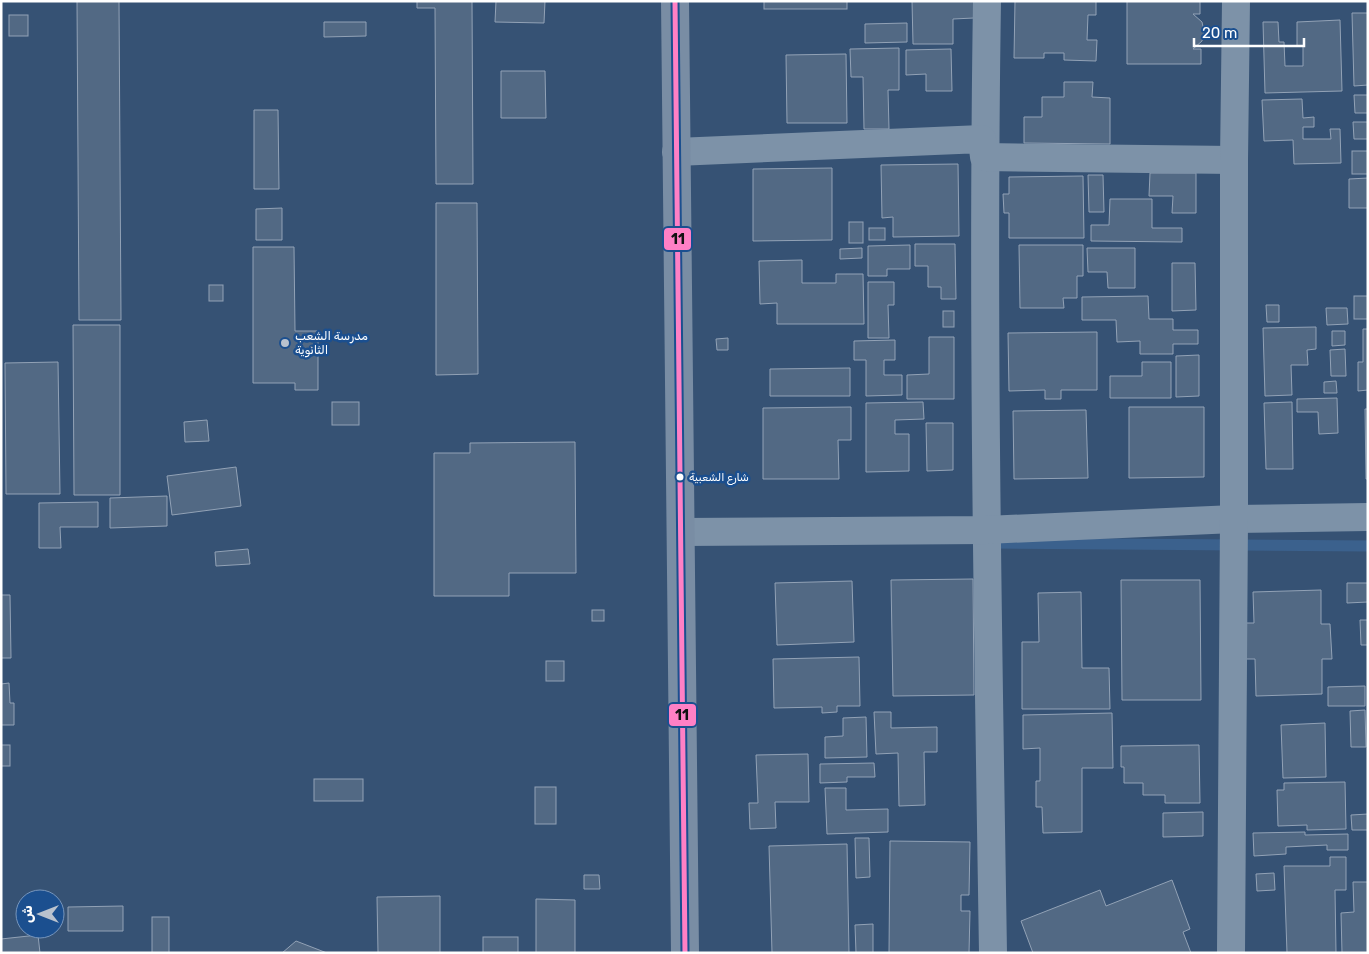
<svg xmlns="http://www.w3.org/2000/svg" width="1369" height="954" font-family="Rubik,'Noto Naskh Arabic',sans-serif">
	<style>
		.lines { fill: none; stroke-linecap: round; stroke-linejoin: round }
		.stream { stroke: #3b618d; stroke-width: 11 }
		.building { fill: #526984; stroke: #92a2b6 }
		.street { stroke: #7d92a8; stroke-width: 28 }
		.secondary { stroke: #798da4; stroke-width: 28 }
		.bus-1-casing { stroke: #1b4f8f; stroke-width: 9 }
		.bus-1 { stroke: #ff80c5; stroke-width: 5 }
		.poi-dot { fill: #b9c2ce; stroke: #1b4f8f; stroke-width: 2 }
		.bus-dot { fill: #fff; stroke: #1b4f8f; stroke-width: 2 }
		.labels { text-anchor: middle; dominant-baseline: central; stroke-width: 5; stroke-linejoin: round; paint-order: stroke }
		.bus-label { font-size: 11px; fill: #fff; stroke: #1b4f8f; text-anchor: start }
		.poi-label { font-size: 12px; fill: #fff; stroke: #1b4f8f; text-anchor: start }
		.line-badge { stroke: #1b4f8f; stroke-width: 2 }
		.pale-badge-label { font-size: 14px; text-anchor: middle; font-weight: bold; fill: #111 }
	</style>
	<rect width="100%" height="100%" fill="#365274"/>
	<g class="lines">
		<polyline class="stream" points="990,543 1368,546"/>
	</g>
	<g class="building">
		<polygon points="77,1 119,1 121,320 79,320"/>
		<polygon points="417,1 472,1 473,184 436,184 435,8 417,8"/>
		<polygon points="496,1 545,1 544,23 495,22"/>
		<rect x="764" y="1" width="83" height="8"/>
		<polygon points="912,1 974,1 974,18 953,19 953,44 913,44"/>
		<polygon points="1015,1 1096,1 1096,15 1088,15 1087,40 1097,40 1096,61 1064,60 1064,53 1044,53 1044,58 1014,58"/>
		<polygon points="1127,1 1200,1 1200,14 1193,14 1202,22 1204,31 1202,41 1193,49 1201,49 1201,64 1127,64"/>
		<polygon points="1352,13 1368,13 1368,85 1354,86"/>
		<rect x="9" y="15" width="19" height="21"/>
		<polygon points="1340,20 1342,91 1265,93 1263,22 1278,22 1279,42 1284,42 1285,66 1303,66 1303,46 1297,46 1297,22"/>
		<polygon points="324,22 366,22 366,36 324,37"/>
		<polygon points="907,23 907,42 865,43 865,24"/>
		<polygon points="899,48 899,90 888,90 889,129 864,129 863,77 851,77 850,49"/>
		<polygon points="951,49 952,91 926,91 926,74 906,75 906,50"/>
		<polygon points="846,54 847,123 787,123 786,55"/>
		<polygon points="501,71 545,71 546,118 501,118"/>
		<polygon points="1064,82 1093,82 1092,97 1110,98 1110,144 1024,143 1024,117 1042,117 1042,97 1064,97"/>
		<polygon points="1354,95 1368,95 1368,113 1355,113"/>
		<polygon points="1302,99 1303,118 1314,117 1314,127 1303,127 1303,139 1331,139 1330,129 1340,129 1341,163 1294,164 1293,140 1264,141 1262,100"/>
		<polygon points="254,110 278,110 279,189 254,189"/>
		<polygon points="1353,122 1368,122 1368,139 1354,139"/>
		<rect x="1352" y="151" width="16" height="23"/>
		<polygon points="958,164 959,236 893,237 893,217 882,218 881,165"/>
		<polygon points="832,168 832,240 753,241 753,169"/>
		<polygon points="1150,173 1196,173 1196,213 1172,213 1173,196 1149,196"/>
		<polygon points="1088,175 1103,175 1104,212 1089,212"/>
		<polygon points="1083,176 1084,238 1009,238 1009,213 1004,213 1003,194 1009,194 1009,177"/>
		<polygon points="1368,178 1368,208 1349,208 1349,179"/>
		<polygon points="1110,199 1152,199 1152,228 1182,228 1182,242 1091,241 1091,225 1109,225"/>
		<polygon points="436,203 477,203 478,374 436,375"/>
		<polygon points="282,208 282,240 256,240 256,209"/>
		<rect x="849" y="222" width="14" height="21"/>
		<rect x="869" y="228" width="16" height="12"/>
		<polygon points="915,244 955,244 956,299 941,299 941,287 928,287 928,266 915,266"/>
		<polygon points="910,245 910,269 887,269 887,276 868,276 868,246"/>
		<polygon points="1019,245 1083,245 1083,276 1077,276 1077,298 1063,298 1064,308 1020,308"/>
		<polygon points="253,247 294,247 295,331 318,331 318,390 295,390 295,383 253,383"/>
		<polygon points="862,248 862,258 840,259 840,249"/>
		<polygon points="1087,248 1135,248 1135,288 1108,288 1107,272 1088,272"/>
		<polygon points="802,260 802,283 836,283 836,274 863,274 864,324 777,324 777,303 760,304 759,261"/>
		<polygon points="1172,263 1195,263 1196,310 1172,311"/>
		<polygon points="868,282 894,282 894,305 888,305 889,338 868,338"/>
		<rect x="209" y="285" width="14" height="16"/>
		<polygon points="1148,296 1149,319 1173,319 1173,330 1198,330 1198,344 1173,344 1173,354 1140,354 1140,341 1117,342 1116,320 1082,320 1082,297"/>
		<rect x="1354" y="296" width="14" height="23"/>
		<polygon points="1266,305 1279,305 1279,322 1267,322"/>
		<polygon points="1326,308 1347,308 1348,324 1327,325"/>
		<rect x="943" y="311" width="11" height="16"/>
		<polygon points="73,325 120,325 120,495 74,495"/>
		<polygon points="1316,327 1316,349 1307,350 1308,365 1291,365 1292,395 1265,396 1263,328"/>
		<polygon points="1363,329 1368,329 1368,390 1358,391 1358,362 1363,362"/>
		<polygon points="1332,331 1345,331 1345,345 1332,346"/>
		<polygon points="1097,332 1097,390 1061,390 1061,399 1045,399 1045,390 1009,391 1008,333"/>
		<polygon points="929,337 954,337 954,399 907,399 907,375 929,374"/>
		<polygon points="728,338 728,350 717,350 716,339"/>
		<polygon points="895,340 895,360 884,360 884,375 902,375 902,395 866,396 866,360 854,360 854,341"/>
		<polygon points="1345,349 1346,376 1331,376 1330,350"/>
		<polygon points="1199,355 1199,396 1176,397 1176,356"/>
		<polygon points="58,362 60,494 6,494 5,363"/>
		<polygon points="1142,362 1171,362 1171,398 1110,398 1110,376 1142,376"/>
		<polygon points="850,368 850,396 770,396 770,369"/>
		<polygon points="1336,381 1337,393 1324,393 1324,382"/>
		<polygon points="1337,398 1338,433 1319,434 1318,412 1297,412 1297,399"/>
		<rect x="332" y="402" width="27" height="23"/>
		<polygon points="923,402 924,419 895,420 895,434 909,434 909,471 866,472 866,403"/>
		<polygon points="1292,402 1293,469 1266,469 1264,403"/>
		<polygon points="851,407 851,440 838,440 839,479 763,479 763,408"/>
		<polygon points="1129,407 1204,407 1204,477 1129,478"/>
		<polygon points="1365,409 1368,409 1368,479 1366,479"/>
		<polygon points="1086,410 1088,478 1014,479 1013,411"/>
		<polygon points="207,420 209,441 185,442 184,422"/>
		<polygon points="926,423 953,423 953,470 927,471"/>
		<polygon points="575,442 576,573 509,573 509,596 434,596 434,453 470,453 470,443"/>
		<polygon points="236,467 241,506 172,515 167,476"/>
		<polygon points="167,496 167,526 110,528 110,498"/>
		<polygon points="98,502 98,527 60,527 61,548 39,548 39,503"/>
		<polygon points="248,549 250,564 216,566 215,552"/>
		<polygon points="973,579 974,695 893,696 891,580"/>
		<polygon points="1121,580 1200,580 1201,700 1122,700"/>
		<polygon points="852,581 854,642 777,645 775,583"/>
		<polygon points="1347,583 1368,583 1368,602 1347,603"/>
		<polygon points="1321,590 1321,624 1330,624 1332,659 1322,659 1322,694 1256,696 1255,659 1244,659 1242,623 1254,623 1253,592"/>
		<polygon points="1081,592 1082,668 1109,668 1110,709 1022,709 1022,642 1039,642 1038,593"/>
		<polygon points="1,595 10,595 11,658 1,658"/>
		<rect x="592" y="610" width="12" height="11"/>
		<polygon points="1360,620 1368,620 1368,645 1361,645"/>
		<polygon points="859,657 860,706 837,706 837,712 822,713 822,707 774,708 773,659"/>
		<rect x="546" y="661" width="18" height="20"/>
		<polygon points="9,683 10,703 14,703 14,725 1,725 1,684"/>
		<polygon points="1365,686 1365,706 1328,706 1328,687"/>
		<polygon points="1365,710 1366,747 1351,747 1350,711"/>
		<polygon points="874,712 891,712 891,728 937,727 937,752 924,752 925,805 899,806 898,753 876,754"/>
		<polygon points="1112,713 1113,768 1082,768 1082,832 1043,833 1042,807 1036,807 1036,781 1040,781 1040,748 1023,749 1023,715"/>
		<polygon points="866,717 867,757 825,758 825,737 843,736 843,718"/>
		<polygon points="1325,723 1326,777 1283,778 1281,725"/>
		<rect x="1" y="745" width="9" height="21"/>
		<polygon points="1199,745 1200,803 1165,803 1165,795 1143,795 1143,783 1124,783 1124,767 1121,767 1121,746"/>
		<polygon points="808,754 809,802 775,802 776,828 750,829 749,803 758,803 756,755"/>
		<polygon points="874,763 875,777 847,777 847,782 820,783 820,764"/>
		<rect x="314" y="779" width="49" height="22"/>
		<polygon points="1345,782 1346,829 1307,830 1307,825 1278,826 1277,790 1284,790 1284,783"/>
		<rect x="535" y="787" width="21" height="37"/>
		<polygon points="825,788 846,788 846,810 888,809 888,832 827,834"/>
		<polygon points="1203,812 1203,836 1163,837 1163,813"/>
		<polygon points="1368,814 1368,830 1352,830 1351,815"/>
		<polygon points="1305,832 1305,835 1348,834 1348,850 1327,850 1327,845 1286,847 1286,854 1254,856 1253,833"/>
		<polygon points="855,838 869,838 870,877 856,878"/>
		<polygon points="890,841 970,842 969,895 961,895 961,911 970,911 969,953 889,953"/>
		<polygon points="847,844 849,953 772,953 769,846"/>
		<polygon points="1330,857 1346,857 1346,890 1335,890 1336,953 1287,953 1284,866 1330,866"/>
		<polygon points="1274,873 1275,890 1257,891 1256,874"/>
		<polygon points="584,875 599,875 600,889 584,889"/>
		<polygon points="1172,880 1190,929 1183,932 1191,953 1033,953 1021,921 1100,890 1106,906"/>
		<polygon points="1353,882 1368,882 1368,953 1342,953 1341,913 1354,912"/>
		<polygon points="440,896 440,953 378,953 377,897"/>
		<polygon points="536,899 575,900 575,953 536,953"/>
		<polygon points="123,906 123,931 68,931 68,907"/>
		<rect x="152" y="917" width="17" height="36"/>
		<polygon points="873,924 873,953 856,953 855,925"/>
		<polygon points="38,935 40,953 1,953 1,939"/>
		<rect x="483" y="937" width="35" height="16"/>
		<polygon points="296,941 327,953 282,953"/>
	</g>
	<g class="lines">
		<g class="street">
			<path d="M987 1C982 318 988 636 993 953"/>
			<polyline points="676,152 982,139 984,157 1234,160"/>
			<polyline points="681,532 986,530 1234,519 1368,517"/>
			<polyline points="1231,953 1234,519 1234,160 1236,1"/>
		</g>
		<polyline class="secondary" points="675,1 685,953"/>
		<defs>
			<polyline id="bus-1" points="675,1 685,953"/>
		</defs>
		<use href="#bus-1" class="bus-1-casing"/>
		<use href="#bus-1" class="bus-1"/>
	</g>
	<circle class="poi-dot" cx="285" cy="343" r="5"/>
	<circle class="bus-dot" cx="680" cy="477" r="4.5"/>
	<g class="labels">
		<g class="bus-label">
			<text x="689" y="477">شارع الشعبية</text>
		</g>
		<g class="poi-label">
			<text x="295" y="336">مدرسة الشعب<tspan x="295" dy="14">الثانوية</tspan></text>
		</g>
	</g>
	<g class="line-badge">
		<rect x="663" y="227" width="29" height="24" rx="5" fill="#ff80c5"/>
		<rect x="668" y="703" width="29" height="24" rx="5" fill="#ff80c5"/>
	</g>
	<g class="pale-badge-label">
		<text x="678" y="244">11</text>
		<text x="682" y="720">11</text>
	</g>
	<rect width="1369" height="954" fill="none" stroke="#ffffff" stroke-width="5"/>
	<g transform="translate(40 914) rotate(270)"><circle r="24" fill="#1b4f8f" stroke="#7695bc"/>
	<path d="M0-4L9 19L0 12L-9 19Z" fill="#b9c2ce"/>
	<text y="-8" font-size="14" font-weight="bold" text-anchor="middle" fill="#ffffff">ش</text>
	</g>
	<path d="M1194 38v8h110v-8" fill="none" stroke="#ffffff" stroke-width="2.5"/>
	<text x="1202" y="38" font-size="15" fill="#ffffff" stroke="#1b4f8f" stroke-width="4" paint-order="stroke">20 m</text>
</svg>
